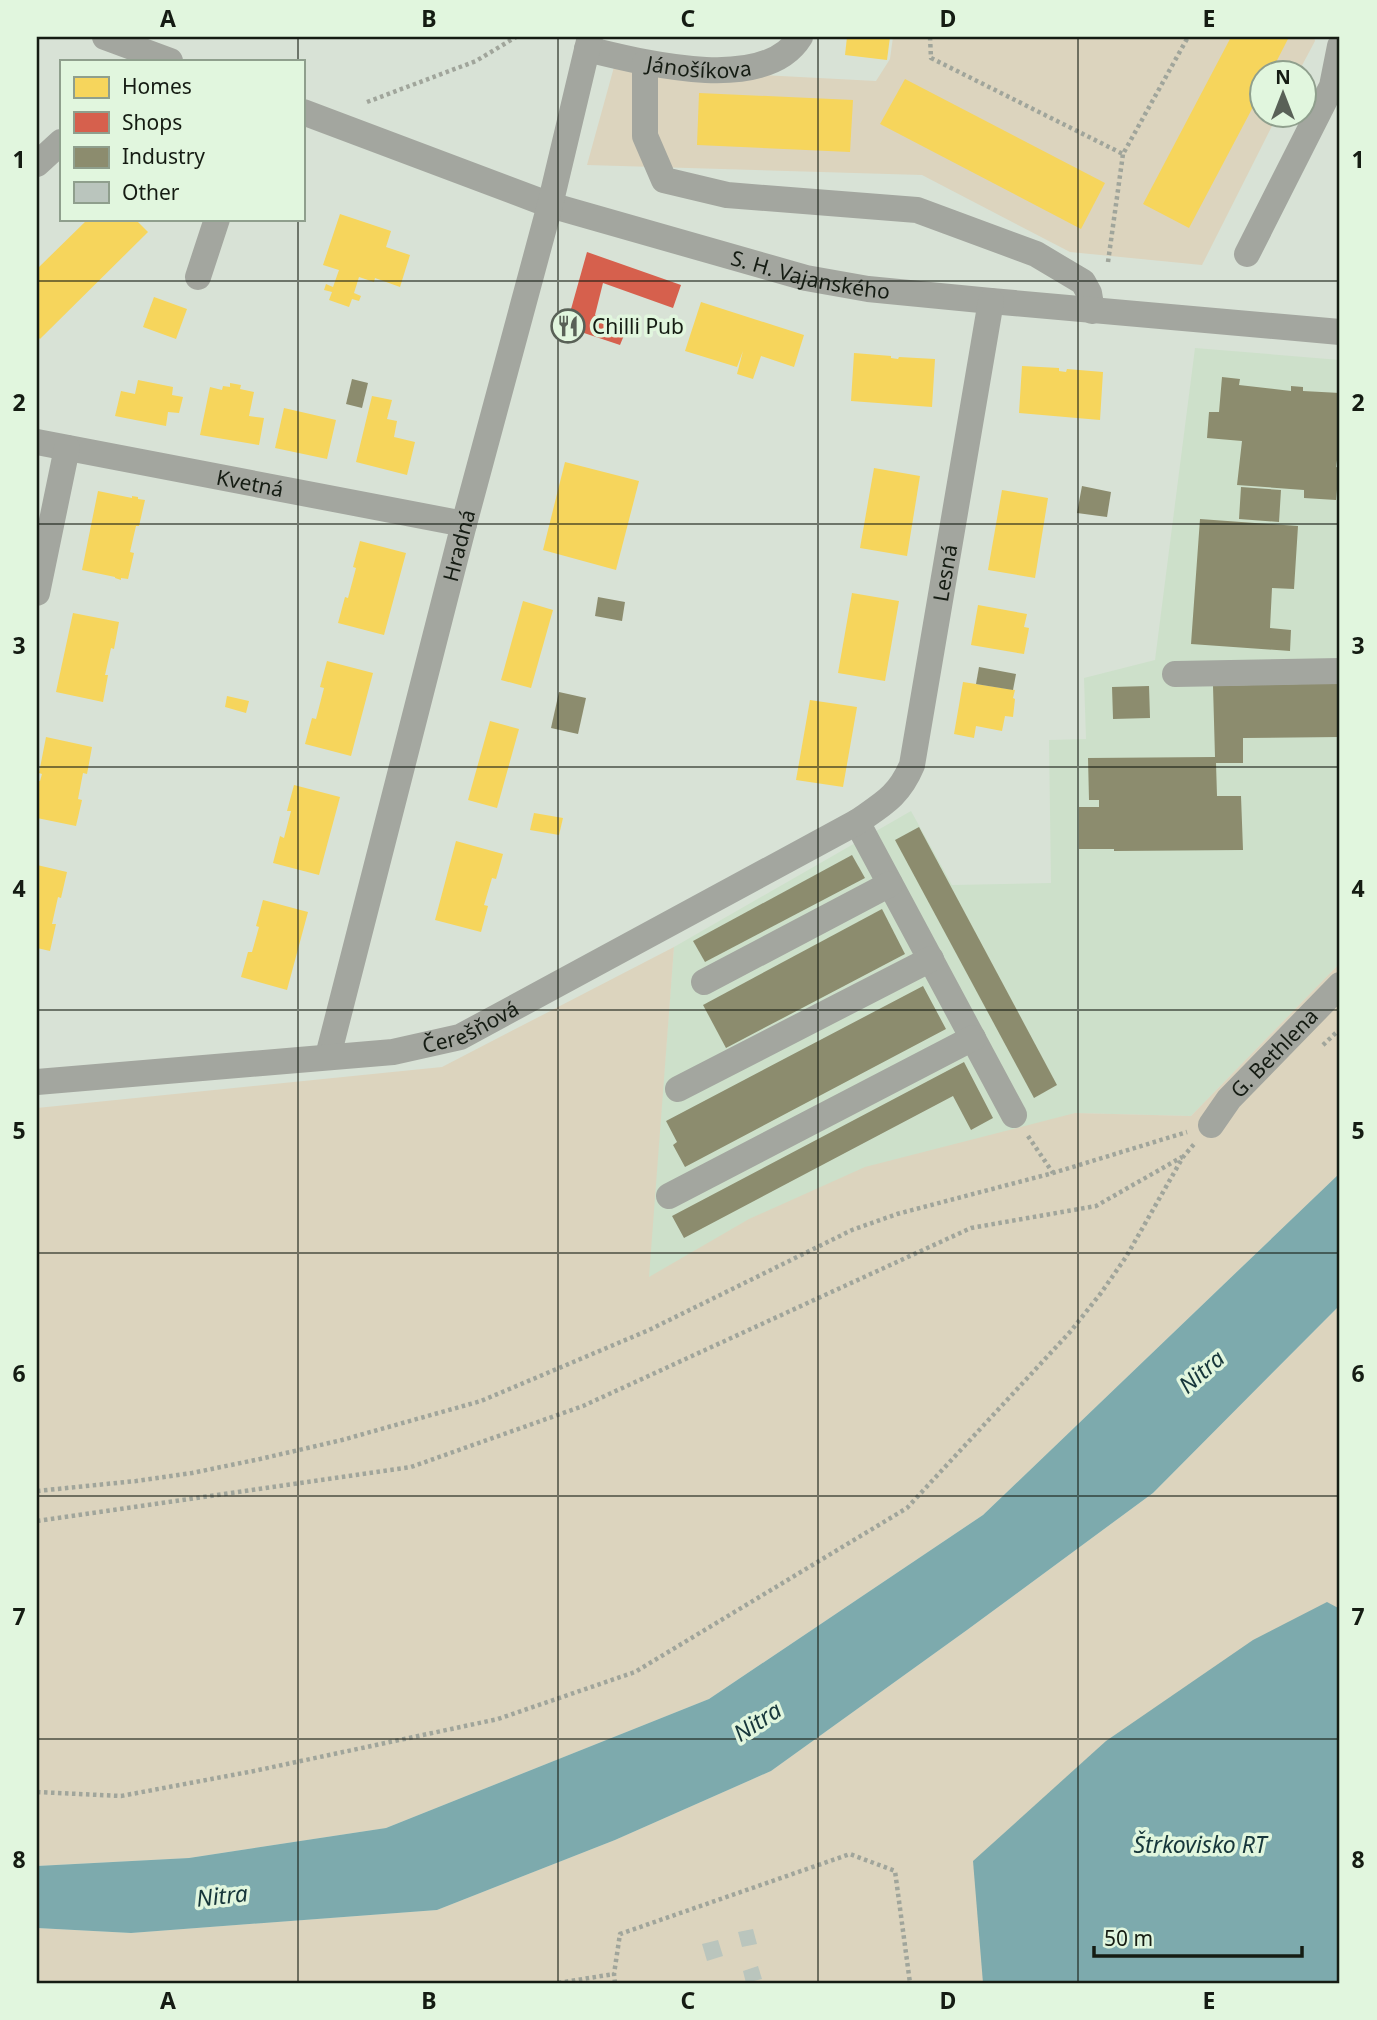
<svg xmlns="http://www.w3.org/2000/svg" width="1377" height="2020" font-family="'Noto Sans',sans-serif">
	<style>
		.built { fill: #cde0ca }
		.green { fill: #dcd4be }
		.water { fill: #7daaad }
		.homes { fill: #f6d55c }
		.shops { fill: #d6604d }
		.industry { fill: #8c8c6e }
		.building { fill: #bac5bd }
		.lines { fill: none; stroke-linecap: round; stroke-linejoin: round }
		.path { stroke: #a0a59b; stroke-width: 4.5; stroke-dasharray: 3.5 3.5; stroke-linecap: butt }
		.minor { stroke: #a3a69f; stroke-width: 26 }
		.grid { fill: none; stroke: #151c13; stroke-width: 2; stroke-opacity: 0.55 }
		.labels { text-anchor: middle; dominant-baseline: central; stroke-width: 7; stroke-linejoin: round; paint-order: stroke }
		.street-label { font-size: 21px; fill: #151c13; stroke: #e1f6de }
		.poi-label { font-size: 21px; fill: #151c13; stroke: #e1f6de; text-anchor: start }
		.water-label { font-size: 23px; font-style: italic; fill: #16363a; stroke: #e1f6de }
		.neatline { fill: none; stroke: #151c13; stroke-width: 2.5 }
		.grid-label { font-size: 23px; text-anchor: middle; font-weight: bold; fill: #151c13 }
	</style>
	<rect width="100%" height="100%" fill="#d8e2d6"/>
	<polygon class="built" points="1195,348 1340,360 1340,963 1191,1116 1075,1113 648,1278 674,947 911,811 952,885 1051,883 1049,740 1086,739 1084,678 1155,660"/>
	<g class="green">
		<polygon points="893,37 1314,37 1315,41 1298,73 1262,74 1262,116 1277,116 1202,265 1070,252 922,175 587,165 614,67 876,81 890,59"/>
		<polygon points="674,947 649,1277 749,1219 865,1167 1075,1113 1191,1116 1340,963 1340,1173 983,1515 709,1699 386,1828 189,1858 37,1866 37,1108 442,1067"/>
		<polygon points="1340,1305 1340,1983 37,1983 37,1928 131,1933 437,1910 615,1840 771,1771 967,1630 1153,1493"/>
	</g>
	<g class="water">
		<polygon points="1340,1173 1340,1305 1153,1493 967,1630 771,1771 615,1840 437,1910 131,1933 37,1928 37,1866 189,1858 386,1828 709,1699 983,1515"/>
		<polygon points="1327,1602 1340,1609 1340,1983 983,1983 973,1861 1106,1741 1253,1640"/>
	</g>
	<g class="homes">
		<polygon points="847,37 890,37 887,60 845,55"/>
		<polygon points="1231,37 1289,37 1270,74 1262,74 1262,90 1189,228 1143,204"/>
		<polygon points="905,79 1105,183 1081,229 880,124"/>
		<polygon points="699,93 853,100 850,152 697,145"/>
		<polygon points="340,214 391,231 386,247 410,255 400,287 375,278 374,282 359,277 354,293 361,296 359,301 352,299 349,307 329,300 332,292 324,290 326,284 333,287 339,270 323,265"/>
		<polygon points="88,219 135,219 148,232 40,339 37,336 37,269"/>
		<polygon points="154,297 187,309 176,339 143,327"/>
		<polygon points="701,302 804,335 794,367 761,356 753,379 737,374 743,351 737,367 685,351"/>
		<polygon points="854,353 891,356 891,358 898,359 899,357 935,359 932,407 851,401"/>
		<polygon points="1022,366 1059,368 1059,371 1066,372 1067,369 1103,372 1100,420 1019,413"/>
		<polygon points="138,380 173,387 172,395 183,397 179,413 168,412 166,426 115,416 121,391 135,394"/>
		<polygon points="230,383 241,385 240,389 254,392 249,416 264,418 259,445 200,435 210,387 222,390 223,386 230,387"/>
		<polygon points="372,396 392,400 387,419 397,421 394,437 415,442 407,475 356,462"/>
		<polygon points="284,408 336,420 327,459 275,448"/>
		<polygon points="565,462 639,481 616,570 543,550"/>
		<polygon points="874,468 920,476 907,556 860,548"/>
		<polygon points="1002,490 1048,498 1035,578 988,570"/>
		<polygon points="98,491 132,498 132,496 138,497 138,499 145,500 139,526 136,526 130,552 134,553 128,579 121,578 121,580 115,578 115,577 82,570"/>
		<polygon points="360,541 406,553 384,635 338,623 345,597 348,598 356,568 353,567"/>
		<polygon points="852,593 899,601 885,681 838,673"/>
		<polygon points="523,601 553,610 531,688 501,680"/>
		<polygon points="978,605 1027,614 1024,627 1029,628 1024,654 971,645"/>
		<polygon points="73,613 119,622 114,649 111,648 105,675 108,675 103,702 56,692"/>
		<polygon points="327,661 373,673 351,756 305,744 312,718 316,719 324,688 320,687"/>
		<polygon points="963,682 1015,690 1013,698 1015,699 1013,717 1005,716 1002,731 976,726 974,738 954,734"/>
		<polygon points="227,696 249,701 246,713 225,707"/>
		<polygon points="810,700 857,707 843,787 796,780"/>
		<polygon points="490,721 519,729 497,808 468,800"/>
		<polygon points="46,737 92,747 87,774 83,773 78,799 82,800 76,826 37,818 37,780 40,781 42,774 39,773"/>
		<polygon points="294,785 340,797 319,875 273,863 280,836 284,838 291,811 287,811"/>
		<polygon points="534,813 563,818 559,835 530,830"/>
		<polygon points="456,841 503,854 496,879 492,878 484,905 488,906 481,932 435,920"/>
		<polygon points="37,865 67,872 61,898 58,897 52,924 56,924 50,951 37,948"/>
		<polygon points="263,900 308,912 287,990 241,977 248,952 252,952 259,927 256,926"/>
	</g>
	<polygon class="shops" points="587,252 681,285 673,308 603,283 595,315 627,328 620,345 566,327"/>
	<g class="industry">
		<polygon points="1222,377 1240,379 1239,385 1291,391 1291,386 1303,387 1303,391 1340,393 1340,439 1336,467 1339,468 1336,500 1304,498 1304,490 1237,485 1242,441 1207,438 1209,412 1219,412"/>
		<polygon points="352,379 368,383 362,408 346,404"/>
		<polygon points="1082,486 1111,492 1107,517 1077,513"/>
		<polygon points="1241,487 1281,490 1279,522 1239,519"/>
		<polygon points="1200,519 1298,526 1294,589 1272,588 1270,628 1291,630 1290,651 1191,644"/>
		<polygon points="598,597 625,602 622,621 595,616"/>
		<polygon points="979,667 1016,674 1013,690 976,684"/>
		<polygon points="1340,683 1340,737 1243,738 1243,763 1216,763 1217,796 1241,796 1243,850 1114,851 1114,849 1079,849 1079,807 1099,807 1099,800 1089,800 1088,758 1215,757 1213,686"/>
		<polygon points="1149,686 1150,718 1113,719 1112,687"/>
		<polygon points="559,692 586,698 578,734 551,728"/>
		<polygon points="919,827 1057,1085 1034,1098 895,840"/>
		<polygon points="852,855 865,878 705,962 693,941"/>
		<polygon points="882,909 905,954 726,1048 703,1005"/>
		<polygon points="923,986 946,1029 685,1167 673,1145 677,1142 666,1121"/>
		<polygon points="964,1062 993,1118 971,1130 953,1096 684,1238 672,1216"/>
	</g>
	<g class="building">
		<polygon points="753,1929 757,1944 742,1947 738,1932"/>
		<polygon points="718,1940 723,1956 707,1961 702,1944"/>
		<polygon points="758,1966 762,1979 746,1983 743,1971"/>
	</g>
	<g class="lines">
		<g class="path">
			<polyline points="930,37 931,58 1123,154 1188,37"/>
			<polyline points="367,102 476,61 516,37"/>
			<polyline points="1108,262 1123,154"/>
			<polyline points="1323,1045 1340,1029"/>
			<polyline points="1028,1136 1053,1173"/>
			<polyline points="37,1491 136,1481 192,1473 260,1459 342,1440 481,1401 649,1330 852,1230 897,1214 1053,1173 1187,1132"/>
			<polyline points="37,1521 411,1467 583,1406 971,1228 1096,1206 1182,1157"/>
			<polyline points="37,1792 121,1796 254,1771 498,1719 635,1672 907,1508 1070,1332 1101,1293 1126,1257 1183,1157 1195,1143"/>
			<polyline points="558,1983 614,1974"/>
			<polyline points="615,1983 614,1974 620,1934 850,1854 895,1871 910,1983"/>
		</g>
		<g class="minor">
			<polyline points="105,37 170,61"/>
			<path id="s1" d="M587 49C641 62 764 95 800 37"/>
			<polyline points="645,63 645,136 664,180 727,195 917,210 1036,254 1083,282 1089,293 1092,311"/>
			<path id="s2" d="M303 112 550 205 806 278 868 289 991 301 1340 332"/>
			<polyline points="37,164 61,142"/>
			<polyline points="1247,254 1332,86 1340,46"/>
			<polyline points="198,277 217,219"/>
			<path id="s3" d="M37 442 464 524"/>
			<polyline points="37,593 67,448"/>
			<polyline points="1175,674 1340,671"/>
			<polyline points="857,822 1014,1115"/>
			<polyline points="704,982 890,884"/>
			<path id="s4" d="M328 1056 464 524 550 205 590 37"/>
			<path id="s5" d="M37 1082 393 1052 460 1037 857 822C883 804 899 796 912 765L991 301"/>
			<polyline points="678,1089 931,959"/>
			<path id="s6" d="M1211 1125 1229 1099 1340 985"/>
			<polyline points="669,1196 973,1038"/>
		</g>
	</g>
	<path class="grid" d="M298 37V61M558 37V1983M818 37V1983M1078 37V1983M298 219V1983M37 281H1340M37 524H1340M37 767H1340M37 1010H1340M37 1253H1340M37 1496H1340M37 1739H1340"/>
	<defs>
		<symbol id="restaurant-ring" viewBox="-11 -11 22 22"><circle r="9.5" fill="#e1f6de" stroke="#596157" stroke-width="1.5"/><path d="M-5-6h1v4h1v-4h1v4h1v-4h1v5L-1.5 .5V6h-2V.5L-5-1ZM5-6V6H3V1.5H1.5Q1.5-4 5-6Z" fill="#596157"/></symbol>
	</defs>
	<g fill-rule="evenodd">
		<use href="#restaurant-ring" x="549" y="307" width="38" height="38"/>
	</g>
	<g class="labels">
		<g class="street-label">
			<text stroke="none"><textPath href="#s1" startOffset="114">Jánošíkova</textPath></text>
			<text stroke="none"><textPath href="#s2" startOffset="534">S. H. Vajanského</textPath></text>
			<text stroke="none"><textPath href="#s3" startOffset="217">Kvetná</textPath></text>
			<text stroke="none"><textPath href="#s4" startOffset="527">Hradná</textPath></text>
			<text stroke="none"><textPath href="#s5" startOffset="1153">Lesná</textPath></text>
			<text stroke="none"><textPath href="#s5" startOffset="439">Čerešňová</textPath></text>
			<text stroke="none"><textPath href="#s6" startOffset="96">G. Bethlena</textPath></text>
		</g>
		<g class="poi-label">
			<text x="592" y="326">Chilli Pub</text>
		</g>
		<g class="water-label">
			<text transform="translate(1201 1371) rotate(-41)">Nitra</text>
			<text transform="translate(757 1721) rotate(-33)">Nitra</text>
			<text x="1200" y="1844">Štrkovisko RT</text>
			<text transform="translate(222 1895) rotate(-6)">Nitra</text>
		</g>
	</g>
	<rect width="1377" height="2020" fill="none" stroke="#e1f6de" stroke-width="77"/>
	<rect x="60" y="60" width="245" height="161" fill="#e1f6de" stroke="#8f9f8d" stroke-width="2"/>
	<rect x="74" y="77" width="35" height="21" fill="#f6d55c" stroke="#8f9f8d" stroke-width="2"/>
	<text x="122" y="94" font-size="21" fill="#151c13">Homes</text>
	<rect x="74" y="112" width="35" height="21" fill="#d6604d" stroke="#8f9f8d" stroke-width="2"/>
	<text x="122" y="130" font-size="21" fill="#151c13">Shops</text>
	<rect x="74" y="147" width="35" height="21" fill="#8c8c6e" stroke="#8f9f8d" stroke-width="2"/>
	<text x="122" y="164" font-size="21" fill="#151c13">Industry</text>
	<rect x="74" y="182" width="35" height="21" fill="#bac5bd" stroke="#8f9f8d" stroke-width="2"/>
	<text x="122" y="200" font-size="21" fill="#151c13">Other</text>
	<g transform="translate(1283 94)"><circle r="33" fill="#e1f6de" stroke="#8f9f8d" stroke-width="2"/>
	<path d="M0-5L12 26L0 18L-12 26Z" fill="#596157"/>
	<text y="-10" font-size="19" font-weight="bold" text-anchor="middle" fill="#151c13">N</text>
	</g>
	<path d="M1094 1946v10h208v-10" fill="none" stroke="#151c13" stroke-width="3.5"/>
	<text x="1104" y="1946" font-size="21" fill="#151c13" stroke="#e1f6de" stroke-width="5" paint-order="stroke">50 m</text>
	<rect x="38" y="38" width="1300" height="1944" class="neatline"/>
	<g class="grid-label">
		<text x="168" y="27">A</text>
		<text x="429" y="27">B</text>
		<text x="688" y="27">C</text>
		<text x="948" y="27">D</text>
		<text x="1209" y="27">E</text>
		<text x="19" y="168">1</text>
		<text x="1358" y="168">1</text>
		<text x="19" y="411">2</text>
		<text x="1358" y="411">2</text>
		<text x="19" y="654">3</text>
		<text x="1358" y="654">3</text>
		<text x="19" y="897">4</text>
		<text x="1358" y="897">4</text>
		<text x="19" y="1139">5</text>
		<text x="1358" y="1139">5</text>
		<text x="19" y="1382">6</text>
		<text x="1358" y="1382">6</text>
		<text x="19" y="1625">7</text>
		<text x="1358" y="1625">7</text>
		<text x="19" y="1868">8</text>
		<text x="1358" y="1868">8</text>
		<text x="168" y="2009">A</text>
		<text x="429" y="2009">B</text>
		<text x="688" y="2009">C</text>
		<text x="948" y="2009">D</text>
		<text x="1209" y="2009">E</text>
	</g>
</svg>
